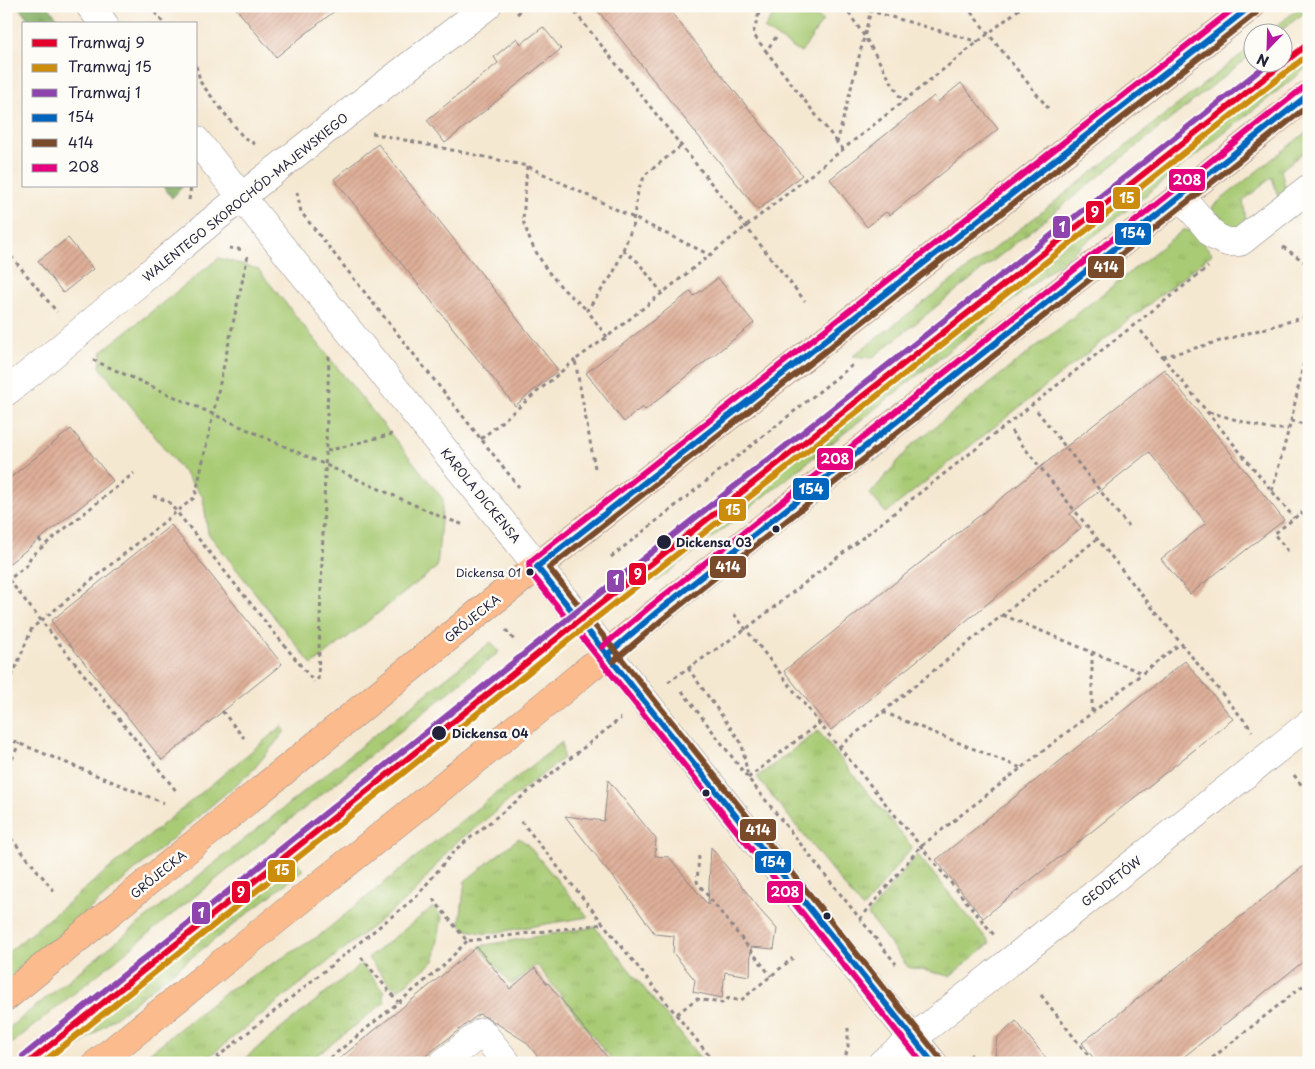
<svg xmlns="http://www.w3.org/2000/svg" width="1315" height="1069" font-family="'Playpen Sans',sans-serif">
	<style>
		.grass { fill: url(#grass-tufts); stroke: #667658 }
		.forest { fill: url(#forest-crowns); stroke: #546850 }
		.park { fill: #a9cb74; stroke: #667658 }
		.building { fill: url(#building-hatch) }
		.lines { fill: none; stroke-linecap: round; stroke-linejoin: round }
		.minor-casing { stroke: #8c8586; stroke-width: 29 }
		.major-casing { stroke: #8c8586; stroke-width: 29 }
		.path { stroke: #8c8586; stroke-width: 3; stroke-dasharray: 4 4; stroke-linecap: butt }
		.minor { stroke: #fff; stroke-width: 28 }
		.major { stroke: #fbbb8d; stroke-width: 28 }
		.bus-1-casing { stroke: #fdfcf7; stroke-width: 10 }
		.bus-2-casing { stroke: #fdfcf7; stroke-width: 10 }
		.bus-3-casing { stroke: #fdfcf7; stroke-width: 10 }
		.bus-1 { stroke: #0065bd; stroke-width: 6 }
		.bus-2 { stroke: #7a4b2a; stroke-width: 6 }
		.bus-3 { stroke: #e5007d; stroke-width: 6 }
		.tram-1-casing { stroke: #fdfcf7; stroke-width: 10 }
		.tram-2-casing { stroke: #fdfcf7; stroke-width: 10 }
		.tram-3-casing { stroke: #fdfcf7; stroke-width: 10 }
		.tram-1 { stroke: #e4002b; stroke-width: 6 }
		.tram-2 { stroke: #cc8c0c; stroke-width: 6 }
		.tram-3 { stroke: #8e44ad; stroke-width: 6 }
		.bus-dot { fill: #22223b; stroke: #fdfcf7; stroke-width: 2 }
		.labels { text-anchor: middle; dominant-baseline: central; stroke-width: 5; stroke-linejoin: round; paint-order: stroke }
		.bus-label { font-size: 11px; fill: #22223b; stroke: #fdfcf7; text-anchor: end }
		.street-label { font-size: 12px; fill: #22223b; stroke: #fdfcf7 }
		.stop-label { font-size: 12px; font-weight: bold; fill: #22223b; stroke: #fdfcf7; text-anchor: start }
		.line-badge { stroke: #fdfcf7; stroke-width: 2 }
		.badge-label { font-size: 14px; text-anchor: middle; font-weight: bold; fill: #fff }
	</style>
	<defs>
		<pattern id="grass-tufts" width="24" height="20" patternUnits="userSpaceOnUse" patternTransform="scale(1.25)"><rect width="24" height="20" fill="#a9cb74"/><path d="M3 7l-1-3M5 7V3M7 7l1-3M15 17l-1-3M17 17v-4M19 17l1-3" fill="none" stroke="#91ae65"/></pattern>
		<pattern id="forest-crowns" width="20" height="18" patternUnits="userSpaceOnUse" patternTransform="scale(1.25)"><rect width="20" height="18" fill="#86af66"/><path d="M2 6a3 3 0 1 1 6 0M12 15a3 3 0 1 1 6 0" fill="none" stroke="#6d8e55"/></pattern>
		<pattern id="building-hatch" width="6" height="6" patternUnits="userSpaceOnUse" patternTransform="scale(1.25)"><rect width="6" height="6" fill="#deaf98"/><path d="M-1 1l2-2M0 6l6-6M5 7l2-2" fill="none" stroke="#be9684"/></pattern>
	</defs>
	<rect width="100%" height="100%" fill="#fdfcf7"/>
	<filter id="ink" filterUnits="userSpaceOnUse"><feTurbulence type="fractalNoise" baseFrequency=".02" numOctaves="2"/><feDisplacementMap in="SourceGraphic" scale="10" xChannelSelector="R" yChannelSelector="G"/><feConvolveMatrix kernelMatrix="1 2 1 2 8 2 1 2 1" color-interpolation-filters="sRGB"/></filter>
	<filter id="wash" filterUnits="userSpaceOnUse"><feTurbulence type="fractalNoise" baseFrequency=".0096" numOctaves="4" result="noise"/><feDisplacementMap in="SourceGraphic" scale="20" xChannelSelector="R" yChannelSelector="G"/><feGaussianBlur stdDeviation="1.12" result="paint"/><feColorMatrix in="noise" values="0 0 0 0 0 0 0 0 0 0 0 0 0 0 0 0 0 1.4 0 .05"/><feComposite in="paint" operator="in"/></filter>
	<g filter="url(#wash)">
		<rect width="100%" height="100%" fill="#f5e8d1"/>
		<g class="grass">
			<polygon points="1302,6 1309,6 1309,9 1279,32 1269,32"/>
			<polygon points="1252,46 1252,54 872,358 853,356 1042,212"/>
			<polygon points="1309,51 1309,66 656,582 649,573"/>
			<polygon points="1309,130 1309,148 1281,170 1287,195 1279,201 1272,177 1243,201 1247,226 1238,231 1224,228 1212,214 1213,206"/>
			<polygon points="1183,230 1194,231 1212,254 886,513 870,494 912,445"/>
			<polygon points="491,642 499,652 6,1048 6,1030"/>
			<polygon points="282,726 285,731 253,770 6,980 6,954"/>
			<polygon points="818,731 912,847 865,906 862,908 757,777"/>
			<polygon points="562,742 563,758 452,846 413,894 201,1063 137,1063 227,991 319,936 428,847"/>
			<polygon points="519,838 527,844 588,917 486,934 464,929 460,923 465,881"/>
			<polygon points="917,854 990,943 950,976 908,967 868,915"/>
			<polygon points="293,857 303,870 57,1063 38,1063"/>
			<polygon points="433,907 442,917 434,961 399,989 391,986 368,958"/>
			<polygon points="595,927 704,1063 614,1063 537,965 511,985 479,946"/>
			<polygon points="361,964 385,992 383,996 385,1002 307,1063 239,1063"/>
		</g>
		<g class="forest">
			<polygon points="18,6 48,6 62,24 32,24"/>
			<polygon points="163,186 183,186 172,198"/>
		</g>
		<g class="park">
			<polygon points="779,6 801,6 823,20 801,53 764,29"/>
			<polygon points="219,258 258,269 443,499 437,567 312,665 208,533 203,497 100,367 102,351"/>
		</g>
		<g id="blocks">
			<g class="building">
				<polygon points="234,6 341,6 276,57"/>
				<polygon points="594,6 666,6 802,175 758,210"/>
				<polygon points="543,27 561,49 445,143 427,120 498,63 494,57 517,38 521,44"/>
				<polygon points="961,83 998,129 890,215 886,212 867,227 830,179 934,96 938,102"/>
				<polygon points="378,144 558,370 515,406 334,179"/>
				<polygon points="68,238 93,269 63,293 38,261"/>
				<polygon points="718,278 754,323 645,410 642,407 624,422 586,373 691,291 694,296"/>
				<polygon points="1164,369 1284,520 1190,594 1161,559 1206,523 1149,452 1070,514 1081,528 831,730 784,671"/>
				<polygon points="71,429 113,481 6,566 6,481"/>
				<polygon points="171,525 282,664 162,760 51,621"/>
				<polygon points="1185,661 1233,719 983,918 936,860"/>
				<polygon points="608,780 656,839 655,856 669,857 708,905 711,847 759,908 759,909 777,929 774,949 751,947 750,976 725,972 722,998 693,992 695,980 673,953 674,936 655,934 613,876 611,875 599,861 599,859 565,816 604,821"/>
				<polygon points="1309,862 1309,957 1176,1063 1097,1063 1082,1043"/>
				<polygon points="477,947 510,989 535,968 547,984 548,983 612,1063 543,1063 526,1042 488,1018 479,1014 417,1063 334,1063"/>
				<polygon points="1016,1021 1050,1063 1003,1063 995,1054 997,1038"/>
			</g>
		</g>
	</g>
	<g filter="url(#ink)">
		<use href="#blocks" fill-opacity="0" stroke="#8c8586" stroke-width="1"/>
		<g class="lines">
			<defs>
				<g id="minor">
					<polyline points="90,6 104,24"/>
					<polyline points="196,140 608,654 830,936 933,1063"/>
					<polyline points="1180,195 1214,236 1227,242 1240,242 1309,188"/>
					<path d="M6 392C75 338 140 281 207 225 298 150 393 79 487 6"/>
					<polyline points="443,1063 482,1032 507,1063"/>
					<polyline points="882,1063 1309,724"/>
				</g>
				<g id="major">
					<polyline points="6,997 487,606 1251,6"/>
					<polyline points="97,1063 557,695 657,612 1309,94"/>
				</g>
			</defs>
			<use href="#minor" class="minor-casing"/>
			<use href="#major" class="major-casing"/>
			<g class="path">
				<polyline points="150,6 164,24"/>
				<polyline points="570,6 805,301"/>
				<polyline points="761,6 753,34 766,51"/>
				<polyline points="844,6 865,37 903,102"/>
				<polyline points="853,6 979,42"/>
				<polyline points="966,6 1048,108"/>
				<polyline points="810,12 814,6"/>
				<polyline points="517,14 527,6"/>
				<polyline points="776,37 766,51 837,142"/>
				<polyline points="196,66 201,83 243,137 258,146"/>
				<polyline points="372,133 527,166 710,255"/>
				<polyline points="843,149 837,143 872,6"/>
				<polyline points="527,166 523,221 531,243 546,269 563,289 587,310"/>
				<polyline points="297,192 301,212 519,487"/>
				<polyline points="189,200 191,186"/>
				<polyline points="1283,247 1309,265"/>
				<polyline points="229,248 245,250"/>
				<polyline points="6,250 57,312"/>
				<polyline points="623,250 638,262 662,293"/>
				<polyline points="1141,331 1294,518"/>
				<polyline points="607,337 587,310 613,274 632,228 638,191 645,175 681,146"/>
				<polyline points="1163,357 1309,316"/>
				<polyline points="93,360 439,516 464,525"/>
				<polyline points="1037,411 1128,526"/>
				<polyline points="1209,412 1268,429 1288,429"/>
				<polyline points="1291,421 1309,425"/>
				<path d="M1011 431C1090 529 1167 628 1248 725L1252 731"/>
				<polyline points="481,439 575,360"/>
				<polyline points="327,451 392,434"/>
				<polyline points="595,468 575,360 607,337 1023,6"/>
				<polyline points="1272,491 1291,421 1309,338"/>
				<polyline points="153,496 168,501 314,682"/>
				<polyline points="39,539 44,546"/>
				<polyline points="1288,551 1274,534 1301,513 1309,519"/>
				<polyline points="611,557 855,363"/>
				<polyline points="9,580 177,792"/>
				<polyline points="6,582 27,565 31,556 134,473"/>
				<polyline points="734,614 819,723"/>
				<polyline points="1003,615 1142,673"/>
				<polyline points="506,630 514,640"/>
				<polyline points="688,668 742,744 748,777"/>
				<polyline points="318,680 329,356"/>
				<polyline points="668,682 746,629 1208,267"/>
				<polyline points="6,691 32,628 195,497 248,255"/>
				<polyline points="682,691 748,778 896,964"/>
				<polyline points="222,711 244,738"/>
				<polyline points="883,712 1021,768"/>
				<polyline points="1092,712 1092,653"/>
				<polyline points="6,738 164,803"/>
				<polyline points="839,747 1098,538"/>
				<polyline points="6,774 19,743"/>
				<polyline points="1294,775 1303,787"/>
				<polyline points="748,778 819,723 994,935"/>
				<polyline points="521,821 715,1063"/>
				<polyline points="6,832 54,891"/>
				<polyline points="699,856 697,882 771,976"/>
				<polyline points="433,899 467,941 603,924"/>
				<polyline points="860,919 920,847 1180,644"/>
				<polyline points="361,957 398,1002"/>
				<polyline points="1041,995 1094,1063"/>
				<polyline points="677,1014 696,999 722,1003 729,998 740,1001 793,958"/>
				<polyline points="970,1054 977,1063"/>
				<polyline points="210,1063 416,897 455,850 621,718"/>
				<polyline points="324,1063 442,967 467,941"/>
				<polyline points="844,1063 848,1046 848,1028"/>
				<polyline points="1206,1063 1309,981"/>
			</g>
			<use href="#minor" class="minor"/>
			<use href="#major" class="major"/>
			<defs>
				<g id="bus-1">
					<polyline points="608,654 657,612 1309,94"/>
					<polyline points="933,1063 537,567 1251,6"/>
				</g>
				<g id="bus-2">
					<polyline points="614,661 663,619 1309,105"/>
					<polyline points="940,1058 549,568 1256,13"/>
				</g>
				<g id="bus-3">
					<polyline points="602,647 652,605 1304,87"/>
					<polyline points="922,1063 530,572 529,564 532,560 1237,6"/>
				</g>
			</defs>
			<use href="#bus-1" class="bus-1-casing"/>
			<use href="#bus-2" class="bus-2-casing"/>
			<use href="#bus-3" class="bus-3-casing"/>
			<use href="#bus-1" class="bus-1"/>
			<use href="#bus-2" class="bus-2"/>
			<use href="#bus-3" class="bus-3"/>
			<defs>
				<polyline id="tram-1" points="28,1063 580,620 1309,43"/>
				<polyline id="tram-2" points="42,1063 585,627 1309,54"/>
				<polyline id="tram-3" points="23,1056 575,613 1270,62"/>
			</defs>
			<use href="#tram-1" class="tram-1-casing"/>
			<use href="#tram-2" class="tram-2-casing"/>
			<use href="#tram-3" class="tram-3-casing"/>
			<use href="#tram-1" class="tram-1"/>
			<use href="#tram-2" class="tram-2"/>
			<use href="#tram-3" class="tram-3"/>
		</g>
	</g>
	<g class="bus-dot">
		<circle cx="776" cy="529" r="4.5"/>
		<circle cx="664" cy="542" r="8"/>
		<circle cx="530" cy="572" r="4.5"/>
		<circle cx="439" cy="733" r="8"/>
		<circle cx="706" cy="793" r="4.5"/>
		<circle cx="827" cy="916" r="4.5"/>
	</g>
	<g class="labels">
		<g class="bus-label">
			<text x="521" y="572">Dickensa 01</text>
		</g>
		<g class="street-label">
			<text transform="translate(245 197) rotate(-39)">WALENTEGO SKOROCHÓD-MAJEWSKIEGO</text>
			<text transform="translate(481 495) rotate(51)">KAROLA DICKENSA</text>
			<text transform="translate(472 618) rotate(-39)">GRÓJECKA</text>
			<text transform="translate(158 874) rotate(-39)">GRÓJECKA</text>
			<text transform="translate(1111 881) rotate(-38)">GEODETÓW</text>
		</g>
		<g class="stop-label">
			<text x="676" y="542">Dickensa 03</text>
			<text x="452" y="733">Dickensa 04</text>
		</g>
	</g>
	<g class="line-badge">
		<rect x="1168" y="168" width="38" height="24" rx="5" fill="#e5007d"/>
		<rect x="1112" y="186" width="29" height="24" rx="5" fill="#cc8c0c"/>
		<rect x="1085" y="200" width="20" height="24" rx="5" fill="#e4002b"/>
		<rect x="1052" y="215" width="19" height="24" rx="5" fill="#8e44ad"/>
		<rect x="1114" y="222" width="38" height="24" rx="5" fill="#0065bd"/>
		<rect x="1087" y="255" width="38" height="24" rx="5" fill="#7a4b2a"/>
		<rect x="816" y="447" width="38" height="24" rx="5" fill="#e5007d"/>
		<rect x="792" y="477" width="38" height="24" rx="5" fill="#0065bd"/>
		<rect x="718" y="498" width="29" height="24" rx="5" fill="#cc8c0c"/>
		<rect x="709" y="555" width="38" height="24" rx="5" fill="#7a4b2a"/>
		<rect x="628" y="562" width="19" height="24" rx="5" fill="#e4002b"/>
		<rect x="606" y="569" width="19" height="24" rx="5" fill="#8e44ad"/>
		<rect x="739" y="818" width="38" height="24" rx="5" fill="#7a4b2a"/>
		<rect x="754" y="850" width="38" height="24" rx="5" fill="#0065bd"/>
		<rect x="267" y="859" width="29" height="24" rx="5" fill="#cc8c0c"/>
		<rect x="766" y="880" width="38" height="24" rx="5" fill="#e5007d"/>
		<rect x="231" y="880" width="20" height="24" rx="5" fill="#e4002b"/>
		<rect x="191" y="901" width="20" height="24" rx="5" fill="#8e44ad"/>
	</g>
	<g class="badge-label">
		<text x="1187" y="185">208</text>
		<text x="1127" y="203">15</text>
		<text x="1095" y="217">9</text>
		<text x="1062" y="232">1</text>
		<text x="1133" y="238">154</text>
		<text x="1106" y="272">414</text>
		<text x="835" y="464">208</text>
		<text x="811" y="494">154</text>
		<text x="733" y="515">15</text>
		<text x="728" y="572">414</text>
		<text x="638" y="579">9</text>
		<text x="616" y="585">1</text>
		<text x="758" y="835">414</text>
		<text x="773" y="867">154</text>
		<text x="282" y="875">15</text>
		<text x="785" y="897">208</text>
		<text x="241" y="897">9</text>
		<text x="201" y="918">1</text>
	</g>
	<rect width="1315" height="1069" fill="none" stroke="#fdfcf7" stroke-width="25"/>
	<rect x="22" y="22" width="175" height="165" fill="#fdfcf7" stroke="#a5a5ac"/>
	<rect x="32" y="39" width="25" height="8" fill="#e4002b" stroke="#a5a5ac"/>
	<text x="68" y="48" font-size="15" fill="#22223b">Tramwaj 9</text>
	<rect x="32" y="64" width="25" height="8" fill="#cc8c0c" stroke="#a5a5ac"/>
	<text x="68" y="72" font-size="15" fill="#22223b">Tramwaj 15</text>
	<rect x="32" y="89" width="25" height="8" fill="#8e44ad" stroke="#a5a5ac"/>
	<text x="68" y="98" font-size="15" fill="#22223b">Tramwaj 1</text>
	<rect x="32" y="114" width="25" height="8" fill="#0065bd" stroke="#a5a5ac"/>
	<text x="68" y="122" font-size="15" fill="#22223b">154</text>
	<rect x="32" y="139" width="25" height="8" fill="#7a4b2a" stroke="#a5a5ac"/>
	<text x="68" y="148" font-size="15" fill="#22223b">414</text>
	<rect x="32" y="164" width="25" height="8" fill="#e5007d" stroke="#a5a5ac"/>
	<text x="68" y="172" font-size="15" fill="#22223b">208</text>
	<g transform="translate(1268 48) rotate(203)"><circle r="24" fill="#fdfcf7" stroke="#a5a5ac"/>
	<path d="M0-4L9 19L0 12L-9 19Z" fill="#b5179e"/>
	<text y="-8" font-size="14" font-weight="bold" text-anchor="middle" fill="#22223b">N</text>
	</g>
</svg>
